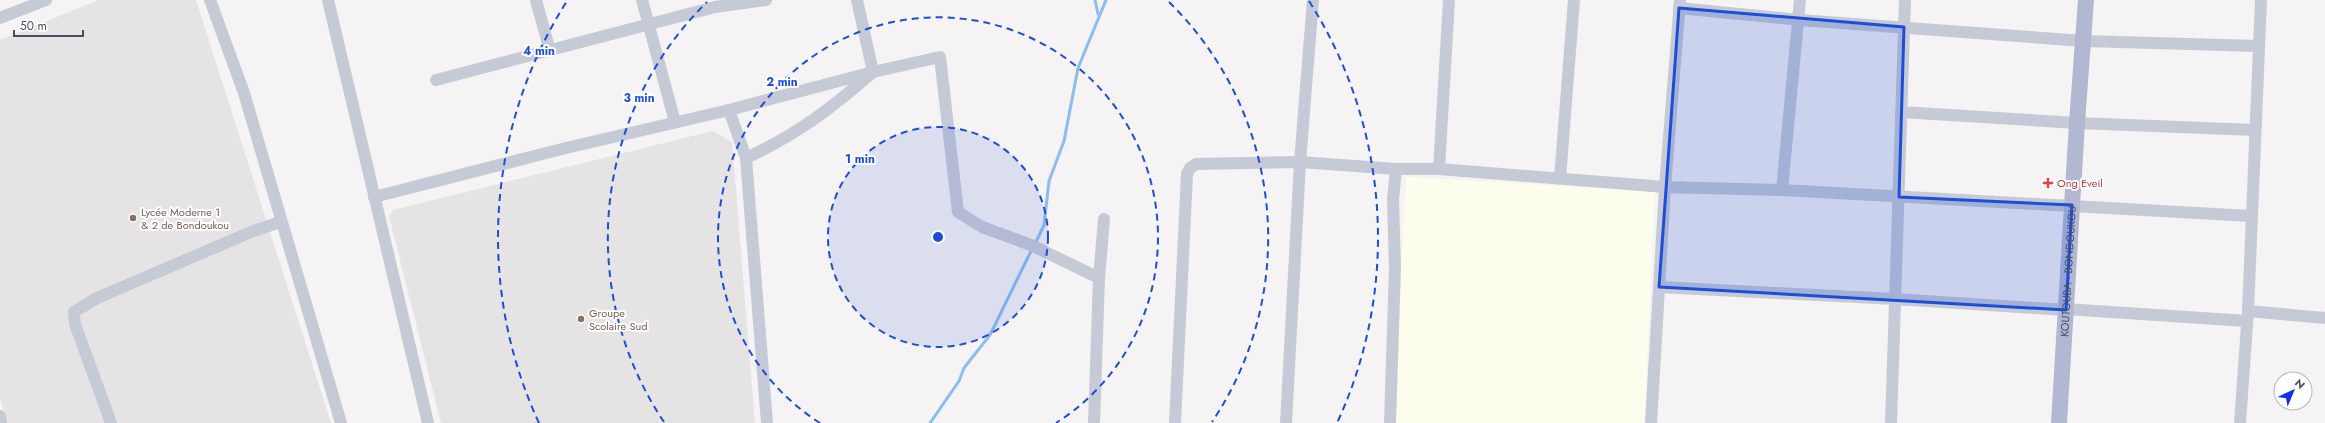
<svg xmlns="http://www.w3.org/2000/svg" width="2325" height="423" font-family="Jost,sans-serif">
	<style>
		.commercial { fill: #fdfdee }
		.education { fill: #e6e3e4 }
		.lines { fill: none; stroke-linecap: round; stroke-linejoin: round }
		.stream { stroke: #8cbdf1; stroke-width: 3 }
		.minor { stroke: #c6cad7; stroke-width: 12 }
		.major { stroke: #b2b8d2; stroke-width: 16 }
		.marked { fill: #1d4ed8; fill-opacity: 0.2; stroke: #1d4ed8; stroke-width: 3; stroke-linejoin: round }
		.ring { fill: none; stroke: #1d4ed8; stroke-width: 2; stroke-dasharray: 7 5 }
		.health-dot { fill: #e0444e; stroke: #fff; stroke-width: 1.5 }
		.education-dot { fill: #8d6e63; stroke: #fff; stroke-width: 1.5 }
		.labels { text-anchor: middle; dominant-baseline: central; stroke-width: 4; stroke-linejoin: round; paint-order: stroke }
		.health-label { font-size: 11px; fill: #be3a42; stroke: #fff; text-anchor: start }
		.education-label { font-size: 11px; fill: #785e54; stroke: #fff; text-anchor: start }
		.street-label { font-size: 11px; fill: #494e61; stroke: #fff }
		.centre { fill: #1d4ed8; stroke: #fff; stroke-width: 2 }
		.ring-label { font-size: 12px; text-anchor: middle; font-weight: bold; fill: #1d4ed8; stroke: #fff; stroke-width: 4; stroke-linejoin: round; paint-order: stroke }
	</style>
	<rect width="100%" height="100%" fill="#f5f3f3"/>
	<polygon class="commercial" points="1406,177 1655,191 1644,423 1393,423"/>
	<g class="education">
		<polygon points="99,0 196,0 331,423 6,423 0,396 0,40"/>
		<polygon points="713,131 732,142 755,423 441,423 389,216 393,210"/>
	</g>
	<g class="lines">
		<g class="stream">
			<polyline points="1095,0 1098,14"/>
			<polyline points="1035,244 1044,225 1049,181 1064,141 1078,68 1106,0"/>
			<polyline points="930,423 959,381 964,368 990,335 1032,249"/>
		</g>
		<g class="minor">
			<polyline points="210,0 244,93 341,423"/>
			<polyline points="328,0 428,423"/>
			<polyline points="536,0 550,51"/>
			<polyline points="642,0 675,122"/>
			<polyline points="1679,8 1800,20 2084,41 2258,46"/>
			<polyline points="0,18 46,0"/>
			<polyline points="436,80 715,7 766,0"/>
			<polyline points="729,110 746,158 767,423"/>
			<polyline points="1901,112 2077,123 2255,130"/>
			<path d="M746 158C796 135 832 108 873 72L857 0"/>
			<polyline points="1439,169 1449,0"/>
			<polyline points="1560,178 1574,0"/>
			<polyline points="1782,190 1800,0"/>
			<polyline points="374,197 566,148 729,110 873,72 940,57 958,212 982,227 1031,245 1099,278"/>
			<polyline points="1659,287 1895,299 2066,310"/>
			<polyline points="2066,309 2247,321"/>
			<polyline points="2248,311 2325,318"/>
			<polyline points="0,416 1,423"/>
			<polyline points="111,423 75,324 74,312 97,298 251,232 280,222"/>
			<polyline points="1094,423 1099,278 1104,219"/>
			<polyline points="1175,423 1187,174 1190,168 1196,164 1300,162 1396,169 1439,169 1665,187 1782,190 2251,216"/>
			<polyline points="1286,423 1300,162 1313,0"/>
			<polyline points="1390,423 1395,268 1393,199 1396,169"/>
			<polyline points="1651,423 1665,187 1680,1"/>
			<polyline points="1891,423 1905,0"/>
			<polyline points="2240,423 2248,311 2261,0"/>
		</g>
		<path class="major" id="s1" d="M2059 423 2077 123 2086 0"/>
	</g>
	<path class="marked" d="M1679 8 1904 27 1899 197 2072 205 2066 310 1659 287Z"/>
	<circle cx="938" cy="237" r="110" fill="#1d4ed8" fill-opacity=".12"/>
	<g class="ring">
		<circle cx="938" cy="237" r="110"/>
		<path d="M820 423A220 220 0 1 1 1056 423"/>
		<path d="M664 422A330 330 0 0 1 707 2M1169 2A330 330 0 0 1 1212 422"/>
		<path d="M539 423A440 440 0 0 1 567 1M1309 1A440 440 0 0 1 1337 423"/>
	</g>
	<path class="health-dot" d="M2046 177h4v4h4v4h-4v4h-4v-4h-4v-4h4z"/>
	<g class="education-dot">
		<circle cx="133" cy="218" r="4"/>
		<circle cx="581" cy="319" r="4"/>
	</g>
	<g class="labels">
		<g class="health-label">
			<text x="2057" y="183">Ong Eveil</text>
		</g>
		<g class="education-label">
			<text x="141" y="212">Lycée Moderne 1<tspan x="141" dy="13">&amp; 2 de Bondoukou</tspan></text>
			<text x="589" y="313">Groupe<tspan x="589" dy="13">Scolaire Sud</tspan></text>
		</g>
		<g class="street-label">
			<text stroke="none"><textPath href="#s1" startOffset="152">KOUTOUBA - BONDOUKOU</textPath></text>
		</g>
	</g>
	<circle cx="938" cy="237" r="6" class="centre"/>
	<g class="ring-label">
		<text x="539" y="55">4 min</text>
		<text x="782" y="86">2 min</text>
		<text x="639" y="102">3 min</text>
		<text x="860" y="163">1 min</text>
	</g>
	<g transform="translate(2293 391) rotate(44)"><circle r="19" fill="#ffffff" stroke="#b6b8c0"/>
	<path d="M0-3L7 15L0 10L-7 15Z" fill="#132fee"/>
	<text y="-6" font-size="11" font-weight="bold" text-anchor="middle" fill="#494e61">N</text>
	</g>
	<path d="M14 30v6h69v-6" fill="none" stroke="#494e61" stroke-width="2"/>
	<text x="20" y="30" font-size="12" fill="#494e61" stroke="#ffffff" stroke-width="3" paint-order="stroke">50 m</text>
</svg>
